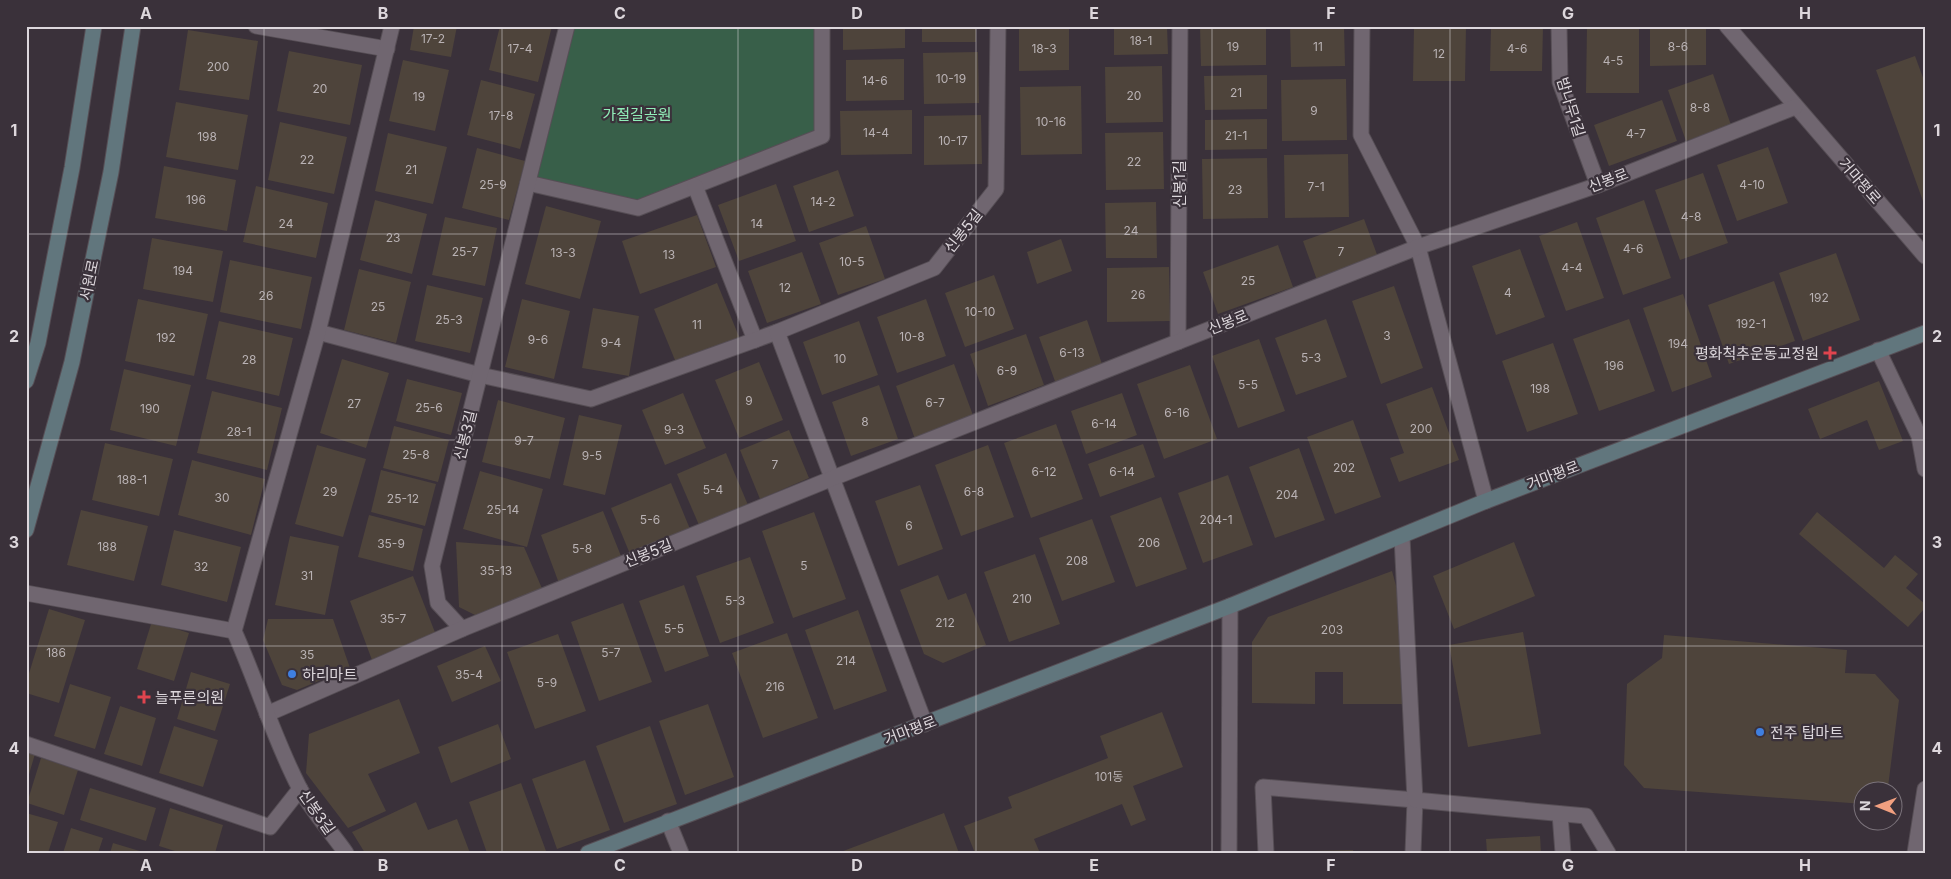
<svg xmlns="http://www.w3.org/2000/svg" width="1951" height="879" font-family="Inter,'Noto Sans KR',sans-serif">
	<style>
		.green { fill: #385f49 }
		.building { fill: #4e443b }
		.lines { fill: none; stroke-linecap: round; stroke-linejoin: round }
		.lane-casing { stroke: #564e55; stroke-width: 17 }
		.street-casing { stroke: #564e55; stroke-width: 17 }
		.secondary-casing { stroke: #564e55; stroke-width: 17 }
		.lane { stroke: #706670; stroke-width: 15 }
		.street { stroke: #706670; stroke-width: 15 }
		.secondary { stroke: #61767d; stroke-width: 15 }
		.grid { fill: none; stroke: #ddd7dc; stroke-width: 1; stroke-opacity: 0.55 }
		.health-dot { fill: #e0444e; stroke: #3a313a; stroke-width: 2 }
		.shop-dot { fill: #3f7fe0; stroke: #3a313a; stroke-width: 2 }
		.labels { text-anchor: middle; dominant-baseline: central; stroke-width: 4.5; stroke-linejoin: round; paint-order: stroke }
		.number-label { font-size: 12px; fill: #b9b2b4 }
		.street-label { font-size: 15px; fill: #ddd7dc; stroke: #3a313a }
		.park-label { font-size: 15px; fill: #91eeb9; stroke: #3a313a }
		.poi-label { font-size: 15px; fill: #ddd7dc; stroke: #3a313a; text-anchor: start }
		.neatline { fill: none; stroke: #ddd7dc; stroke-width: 2 }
		.grid-label { font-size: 16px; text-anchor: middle; font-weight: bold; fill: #ddd7dc }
	</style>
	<rect width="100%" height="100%" fill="#3a313a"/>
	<polygon class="green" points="567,26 822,26 822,136 638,208 528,183"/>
	<g class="building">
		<polygon points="414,26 457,26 451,57 410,50"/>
		<polygon points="500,26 552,26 538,82 489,70"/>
		<polygon points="843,26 905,26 905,48 843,50"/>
		<rect x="922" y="26" width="54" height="16"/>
		<polygon points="1019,26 1069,26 1069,70 1019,71"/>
		<polygon points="1114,26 1167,26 1168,54 1114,55"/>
		<polygon points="1200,26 1266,26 1266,65 1201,66"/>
		<polygon points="1290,26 1344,26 1345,66 1291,67"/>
		<polygon points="1414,26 1466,26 1465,81 1413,81"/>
		<polygon points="1491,26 1543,26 1542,71 1490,71"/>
		<polygon points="1587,26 1639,26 1639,93 1586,93"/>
		<polygon points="1650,26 1706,26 1706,65 1650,66"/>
		<polygon points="188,30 258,41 249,100 179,90"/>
		<polygon points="289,51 362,65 350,125 277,111"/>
		<polygon points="978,52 979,103 924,104 923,53"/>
		<polygon points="1915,56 1925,83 1924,204 1876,70"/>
		<polygon points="904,59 904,100 846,101 846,60"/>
		<polygon points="403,60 449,70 435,131 389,121"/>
		<polygon points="1162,66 1163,122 1106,123 1105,67"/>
		<polygon points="1713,74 1731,125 1686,141 1668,90"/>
		<polygon points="1267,75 1267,109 1205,110 1204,76"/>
		<polygon points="1346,79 1347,140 1282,141 1281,80"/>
		<polygon points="481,80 535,94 520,149 467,135"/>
		<polygon points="1081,86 1082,154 1021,155 1020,87"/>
		<polygon points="1662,100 1677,141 1609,166 1594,125"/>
		<polygon points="176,102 248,115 238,170 166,157"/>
		<polygon points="912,110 912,154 841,155 840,111"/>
		<polygon points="981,115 982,164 924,165 924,116"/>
		<polygon points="1267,119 1267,149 1205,150 1205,120"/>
		<polygon points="280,122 347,137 334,194 268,180"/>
		<polygon points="1163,132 1164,189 1106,190 1105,133"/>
		<polygon points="388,133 447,147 433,204 375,191"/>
		<polygon points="1768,147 1788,203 1737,221 1717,165"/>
		<polygon points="477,148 525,161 509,220 462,208"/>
		<polygon points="1348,154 1349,217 1285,218 1284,155"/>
		<polygon points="1267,158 1268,218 1203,219 1202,159"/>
		<polygon points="164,166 236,180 227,231 155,218"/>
		<polygon points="838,170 854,216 809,232 793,186"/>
		<polygon points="1703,173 1728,243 1680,260 1655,190"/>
		<polygon points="776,184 796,241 739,261 718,205"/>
		<polygon points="256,186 328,203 316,258 243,242"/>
		<polygon points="375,200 427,214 412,274 360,260"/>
		<polygon points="1644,200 1671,278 1623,295 1596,218"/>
		<polygon points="1156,202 1157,258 1106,258 1105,203"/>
		<polygon points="546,206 601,221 580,299 525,284"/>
		<polygon points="697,215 716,267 640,294 622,241"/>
		<polygon points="445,217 497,228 485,286 432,275"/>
		<polygon points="1364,219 1379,260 1318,283 1303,241"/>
		<polygon points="1577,222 1604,298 1566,311 1539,236"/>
		<polygon points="866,226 885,279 838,295 819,243"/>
		<polygon points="152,238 223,251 213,302 143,289"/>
		<polygon points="1061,239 1072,271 1037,284 1027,252"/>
		<polygon points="1278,245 1293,287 1218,314 1203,272"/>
		<polygon points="1520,249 1545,317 1496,335 1472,266"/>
		<polygon points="802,252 821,304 767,323 748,271"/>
		<polygon points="1836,253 1860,320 1803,341 1779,273"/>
		<polygon points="230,260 312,277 301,329 220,312"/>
		<polygon points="1169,267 1170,321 1107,322 1107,268"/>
		<polygon points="359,269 411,282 396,343 344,330"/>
		<polygon points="994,275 1014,329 965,347 945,293"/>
		<polygon points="1774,281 1795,341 1729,364 1708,305"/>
		<polygon points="717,283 740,339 677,365 654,309"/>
		<polygon points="427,285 483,298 470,353 415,341"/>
		<polygon points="1394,286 1423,368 1381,384 1352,301"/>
		<polygon points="1683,294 1712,377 1672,392 1643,308"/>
		<polygon points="138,299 208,314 194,376 125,361"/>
		<polygon points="522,299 570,311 554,379 505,367"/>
		<polygon points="926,299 946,356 897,373 877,317"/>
		<polygon points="593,308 639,316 629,376 582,368"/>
		<polygon points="1326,319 1347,377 1296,395 1275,338"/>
		<polygon points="1629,319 1655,391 1599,411 1573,339"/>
		<polygon points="1087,320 1103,367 1056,384 1039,337"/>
		<polygon points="219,321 293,338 279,396 206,379"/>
		<polygon points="859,321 878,375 822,395 803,342"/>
		<polygon points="1026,334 1044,385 988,406 970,354"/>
		<polygon points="1259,339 1285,411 1238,428 1212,356"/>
		<polygon points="1553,343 1578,414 1527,432 1502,361"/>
		<polygon points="342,359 389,373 366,448 320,433"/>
		<polygon points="759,362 783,420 739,438 715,380"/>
		<polygon points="954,364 974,418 915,439 896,386"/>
		<polygon points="1190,365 1217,439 1164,459 1137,384"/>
		<polygon points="124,369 191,385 176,446 110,430"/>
		<polygon points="407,379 462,393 451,435 396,421"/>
		<polygon points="1879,381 1903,441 1879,450 1867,420 1820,439 1808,409"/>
		<polygon points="879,385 898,439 851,456 832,402"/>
		<polygon points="1432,387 1459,460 1399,482 1390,458 1404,453 1386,404"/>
		<polygon points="212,391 282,408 267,470 197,453"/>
		<polygon points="683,393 706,448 665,465 642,410"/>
		<polygon points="1122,393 1137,435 1086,454 1071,411"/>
		<polygon points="498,400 565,418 550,479 482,462"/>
		<polygon points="579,415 622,425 605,495 563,485"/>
		<polygon points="1353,420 1381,497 1335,514 1307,437"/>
		<polygon points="1056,424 1083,499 1031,518 1004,443"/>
		<polygon points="394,426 449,440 438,482 383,468"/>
		<polygon points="789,430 809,478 760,499 740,450"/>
		<polygon points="105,443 173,459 159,516 92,500"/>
		<polygon points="1143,444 1155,477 1100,497 1088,464"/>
		<polygon points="317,445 366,459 343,537 295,524"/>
		<polygon points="988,445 1014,517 961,536 935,465"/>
		<polygon points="1299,448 1325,520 1275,538 1249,467"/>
		<polygon points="726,453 748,505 699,525 677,474"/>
		<polygon points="192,460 265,479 251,535 178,515"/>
		<polygon points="381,470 436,484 425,526 371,512"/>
		<polygon points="480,471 543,489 527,547 463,529"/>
		<polygon points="1228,475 1253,545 1203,563 1178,493"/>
		<polygon points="671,483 690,529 630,554 611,508"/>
		<polygon points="920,485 943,549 898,566 875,501"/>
		<polygon points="1161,497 1187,569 1136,587 1110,516"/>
		<polygon points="81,510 148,526 134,581 67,565"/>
		<polygon points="603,511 623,561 560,586 541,535"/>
		<polygon points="814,512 846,599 793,618 762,531"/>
		<polygon points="1817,512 1884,568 1895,555 1918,574 1906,588 1925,604 1925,608 1908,627 1799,534"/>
		<polygon points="369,515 423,529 413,571 358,557"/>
		<polygon points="1092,519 1115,582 1062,601 1039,538"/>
		<polygon points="174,530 241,547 227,602 161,585"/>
		<polygon points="290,536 339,546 325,615 275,605"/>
		<polygon points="456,542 524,547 544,593 481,618 459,607"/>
		<polygon points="1514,542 1535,596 1454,629 1433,576"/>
		<polygon points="1035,554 1060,624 1009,642 984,572"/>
		<polygon points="750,557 774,623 720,643 696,576"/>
		<polygon points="1392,571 1404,615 1404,704 1343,704 1343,672 1315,672 1315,704 1252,703 1252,642 1268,617"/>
		<polygon points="938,575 948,600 966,593 986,645 943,663 924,654 900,590"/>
		<polygon points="413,576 436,635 372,660 350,601"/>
		<polygon points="684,585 709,656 665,672 639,601"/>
		<polygon points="623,603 652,682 599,701 571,622"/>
		<polygon points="49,609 85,620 59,703 26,693 26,683"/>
		<polygon points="858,610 887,691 834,710 805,630"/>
		<polygon points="268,619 333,619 350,668 297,690 282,685 263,640"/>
		<polygon points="152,621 189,633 174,681 137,669"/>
		<polygon points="1523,632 1541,734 1468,747 1449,645"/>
		<polygon points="787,633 818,718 763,738 732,653"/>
		<polygon points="558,634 586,711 535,729 507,652"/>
		<polygon points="1664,635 1847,650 1845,673 1875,674 1899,700 1888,787 1884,792 1864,792 1864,804 1644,788 1624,765 1627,684 1662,658"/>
		<polygon points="485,646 501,681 452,702 437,666"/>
		<polygon points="191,672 230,684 215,731 177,719"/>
		<polygon points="70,684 111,697 95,749 54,736"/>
		<polygon points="399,699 420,753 368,774 386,811 348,828 306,773 309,734"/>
		<polygon points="708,704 734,777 685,795 659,721"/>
		<polygon points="120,706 156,718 142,766 104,754"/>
		<polygon points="1162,712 1183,767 1133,786 1146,820 1131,826 1122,804 1034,839 1040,853 975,853 964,826 1012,808 1008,797 1108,758 1100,736"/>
		<polygon points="498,724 511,759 451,783 438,747"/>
		<polygon points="174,726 218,740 203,787 159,773"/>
		<polygon points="650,726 677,804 624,823 596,746"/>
		<polygon points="26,752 35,754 27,781 26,781"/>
		<polygon points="41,758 78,770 64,815 27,803"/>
		<polygon points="585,760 610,830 557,849 532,779"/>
		<polygon points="521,783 546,851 487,853 469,802"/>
		<polygon points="90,788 156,808 146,841 80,820"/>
		<polygon points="416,802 428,830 457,819 470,853 365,853 352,832"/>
		<polygon points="170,808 223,825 215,853 181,853 159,846"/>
		<polygon points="26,813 58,822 48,853 26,853"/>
		<polygon points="944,813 959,853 838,853"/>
		<polygon points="71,828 103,838 98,853 63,853"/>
		<polygon points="1540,836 1541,853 1487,853 1486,839"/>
		<polygon points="113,843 143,852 143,853 110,853"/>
		<polygon points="1353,850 1354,853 1311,853 1311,851"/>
	</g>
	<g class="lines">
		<defs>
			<g id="lane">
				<polyline points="26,744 270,827 300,789"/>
				<polyline points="1560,814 1563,853"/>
				<polyline points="668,821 681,853"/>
				<polyline points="1266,853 1263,787 1415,800 1413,853"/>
			</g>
			<g id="street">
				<polyline points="256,26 387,49"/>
				<polyline points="1362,26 1361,135 1418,247 1486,501"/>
				<polyline points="1559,26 1560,82 1598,185"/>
				<polyline points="1727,26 1925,256"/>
				<polyline points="528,183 638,208 822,136 822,26"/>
				<polyline points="695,186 755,340"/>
				<polyline points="318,332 480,375 591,399 777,332 934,268 996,189 998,26"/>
				<polyline points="777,332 925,724"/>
				<polyline points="1178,342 1180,26"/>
				<polyline points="1878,350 1919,436 1925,469"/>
				<polyline points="1402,537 1415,800 1586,816 1608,853"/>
				<polyline points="26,593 234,631"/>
				<polyline points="462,629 438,603 432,566 567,26"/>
				<polyline points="267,714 462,629 833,478 1418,247 1598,185 1795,107"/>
				<path d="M346 853C332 833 309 807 299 787 273 737 257 682 234 631L318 332 392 26"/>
				<polyline points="1229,853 1230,606"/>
				<polyline points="1915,853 1925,789"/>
			</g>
			<g id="secondary">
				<polyline points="26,381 38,343 72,168 94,26"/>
				<polyline points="26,530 72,362 111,172 133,26"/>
				<polyline points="588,853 1230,606 1486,501 1925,333"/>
			</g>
		</defs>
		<use href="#lane" class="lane-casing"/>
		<use href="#street" class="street-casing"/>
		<use href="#secondary" class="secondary-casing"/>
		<use href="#lane" class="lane"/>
		<use href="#street" class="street"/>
		<use href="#secondary" class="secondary"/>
	</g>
	<path class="grid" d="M264 26V853M502 26V853M738 26V853M976 26V853M1212 26V853M1450 26V853M1686 26V853M26 234H1925M26 440H1925M26 646H1925"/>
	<g class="health-dot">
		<path d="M1827.5 345.5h5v5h5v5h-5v5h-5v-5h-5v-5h5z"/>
		<path d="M141.5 689.5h5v5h5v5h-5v5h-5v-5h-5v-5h5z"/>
	</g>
	<g class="shop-dot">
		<circle cx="292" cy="674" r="5"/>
		<circle cx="1760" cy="732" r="5"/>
	</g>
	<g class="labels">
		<g class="number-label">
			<text x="433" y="38">17-2</text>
			<text x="1141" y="40">18-1</text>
			<text x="1233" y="46">19</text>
			<text x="1318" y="46">11</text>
			<text x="1678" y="46">8-6</text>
			<text x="520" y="48">17-4</text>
			<text x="1044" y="48">18-3</text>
			<text x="1517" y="48">4-6</text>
			<text x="1439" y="53">12</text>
			<text x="1613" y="60">4-5</text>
			<text x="218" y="66">200</text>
			<text x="951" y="78">10-19</text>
			<text x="875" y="80">14-6</text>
			<text x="320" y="88">20</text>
			<text x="1236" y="92">21</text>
			<text x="1134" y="95">20</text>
			<text x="419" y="96">19</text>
			<text x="1700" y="107">8-8</text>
			<text x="1314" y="110">9</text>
			<text x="501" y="115">17-8</text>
			<text x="1051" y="121">10-16</text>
			<text x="876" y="132">14-4</text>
			<text x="1636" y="133">4-7</text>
			<text x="1236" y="135">21-1</text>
			<text x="207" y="136">198</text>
			<text x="953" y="140">10-17</text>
			<text x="307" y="159">22</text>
			<text x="1134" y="161">22</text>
			<text x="411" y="169">21</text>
			<text x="493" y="184">25-9</text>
			<text x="1752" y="184">4-10</text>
			<text x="1316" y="186">7-1</text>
			<text x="1235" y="189">23</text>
			<text x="196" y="199">196</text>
			<text x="823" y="201">14-2</text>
			<text x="1691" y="216">4-8</text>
			<text x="286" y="223">24</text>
			<text x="757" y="223">14</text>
			<text x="1131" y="230">24</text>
			<text x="393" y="237">23</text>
			<text x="1633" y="248">4-6</text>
			<text x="465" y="251">25-7</text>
			<text x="1341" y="251">7</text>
			<text x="563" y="252">13-3</text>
			<text x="669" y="254">13</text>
			<text x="852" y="261">10-5</text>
			<text x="1572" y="267">4-4</text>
			<text x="183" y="270">194</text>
			<text x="1248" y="280">25</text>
			<text x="785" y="287">12</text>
			<text x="1508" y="292">4</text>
			<text x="1138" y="294">26</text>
			<text x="266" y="295">26</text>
			<text x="1819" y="297">192</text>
			<text x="378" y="306">25</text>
			<text x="980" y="311">10-10</text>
			<text x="449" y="319">25-3</text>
			<text x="1751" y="323">192-1</text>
			<text x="697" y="324">11</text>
			<text x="1387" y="335">3</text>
			<text x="912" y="336">10-8</text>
			<text x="166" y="337">192</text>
			<text x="538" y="339">9-6</text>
			<text x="611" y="342">9-4</text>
			<text x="1678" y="343">194</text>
			<text x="1072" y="352">6-13</text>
			<text x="1311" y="357">5-3</text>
			<text x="840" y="358">10</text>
			<text x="249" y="359">28</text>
			<text x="1614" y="365">196</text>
			<text x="1007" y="370">6-9</text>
			<text x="1248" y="384">5-5</text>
			<text x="1540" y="388">198</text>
			<text x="749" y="400">9</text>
			<text x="935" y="402">6-7</text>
			<text x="354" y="403">27</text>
			<text x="429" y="407">25-6</text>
			<text x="150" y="408">190</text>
			<text x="1177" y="412">6-16</text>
			<text x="865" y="421">8</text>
			<text x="1104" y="423">6-14</text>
			<text x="1421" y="428">200</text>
			<text x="674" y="429">9-3</text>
			<text x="239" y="431">28-1</text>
			<text x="524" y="440">9-7</text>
			<text x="416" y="454">25-8</text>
			<text x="592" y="455">9-5</text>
			<text x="775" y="464">7</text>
			<text x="1344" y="467">202</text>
			<text x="1044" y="471">6-12</text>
			<text x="1122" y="471">6-14</text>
			<text x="132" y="479">188-1</text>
			<text x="713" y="489">5-4</text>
			<text x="330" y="491">29</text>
			<text x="974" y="491">6-8</text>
			<text x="1287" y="494">204</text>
			<text x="222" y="497">30</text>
			<text x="403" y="498">25-12</text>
			<text x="503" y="509">25-14</text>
			<text x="650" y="519">5-6</text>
			<text x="1216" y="519">204-1</text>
			<text x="909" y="525">6</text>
			<text x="1149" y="542">206</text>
			<text x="391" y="543">35-9</text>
			<text x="107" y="546">188</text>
			<text x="582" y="548">5-8</text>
			<text x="1077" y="560">208</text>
			<text x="804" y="565">5</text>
			<text x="201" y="566">32</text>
			<text x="496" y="570">35-13</text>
			<text x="307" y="575">31</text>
			<text x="1022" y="598">210</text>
			<text x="735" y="600">5-3</text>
			<text x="393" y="618">35-7</text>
			<text x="945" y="622">212</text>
			<text x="674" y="628">5-5</text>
			<text x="1332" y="629">203</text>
			<text x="56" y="652">186</text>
			<text x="611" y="652">5-7</text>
			<text x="307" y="654">35</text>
			<text x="846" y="660">214</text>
			<text x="469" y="674">35-4</text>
			<text x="547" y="682">5-9</text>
			<text x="775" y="686">216</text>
			<text x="1109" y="776">101동</text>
		</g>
		<g class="street-label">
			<text transform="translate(1571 107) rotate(73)">밤나무1길</text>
			<text transform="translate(1608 180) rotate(-21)">신봉로</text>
			<text transform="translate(1860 181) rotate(49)">거마평로</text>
			<text transform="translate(1179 184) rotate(-90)">신봉1길</text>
			<text transform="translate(963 231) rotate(-52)">신봉5길</text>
			<text transform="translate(89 280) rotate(-78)">서원로</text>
			<text transform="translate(1228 322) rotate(-22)">신봉로</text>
			<text transform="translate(465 435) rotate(-76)">신봉3길</text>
			<text transform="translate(1553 475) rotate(-21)">거마평로</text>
			<text transform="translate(648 553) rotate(-22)">신봉5길</text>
			<text transform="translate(910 730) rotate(-21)">거마평로</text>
			<text transform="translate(317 812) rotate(55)">신봉3길</text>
		</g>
		<g class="park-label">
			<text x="637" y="114">가절길공원</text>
		</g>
		<g class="poi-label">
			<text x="1819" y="353" text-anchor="end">평화척추운동교정원</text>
			<text x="302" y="674">하리마트</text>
			<text x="155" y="697">늘푸른의원</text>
			<text x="1770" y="732">전주 탑마트</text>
		</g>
	</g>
	<rect width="1951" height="879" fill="none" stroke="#3a313a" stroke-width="55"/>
	<g transform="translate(1878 806) rotate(271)"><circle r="24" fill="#3a313a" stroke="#7b737b"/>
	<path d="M0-4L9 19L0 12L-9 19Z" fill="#f2a080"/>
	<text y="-8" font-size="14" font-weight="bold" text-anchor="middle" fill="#ddd7dc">N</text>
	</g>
	<rect x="28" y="28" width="1896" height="824" class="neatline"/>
	<g class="grid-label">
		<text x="146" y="19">A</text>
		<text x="383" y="19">B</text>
		<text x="620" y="19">C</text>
		<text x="857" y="19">D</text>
		<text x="1094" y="19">E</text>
		<text x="1331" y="19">F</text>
		<text x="1568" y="19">G</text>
		<text x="1805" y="19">H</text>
		<text x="14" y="136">1</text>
		<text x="1937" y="136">1</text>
		<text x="14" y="342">2</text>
		<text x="1937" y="342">2</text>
		<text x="14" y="548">3</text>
		<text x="1937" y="548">3</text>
		<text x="14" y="754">4</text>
		<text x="1937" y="754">4</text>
		<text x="146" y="871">A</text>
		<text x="383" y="871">B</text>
		<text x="620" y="871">C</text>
		<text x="857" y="871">D</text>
		<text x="1094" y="871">E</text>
		<text x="1331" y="871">F</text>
		<text x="1568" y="871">G</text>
		<text x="1805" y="871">H</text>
	</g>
</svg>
